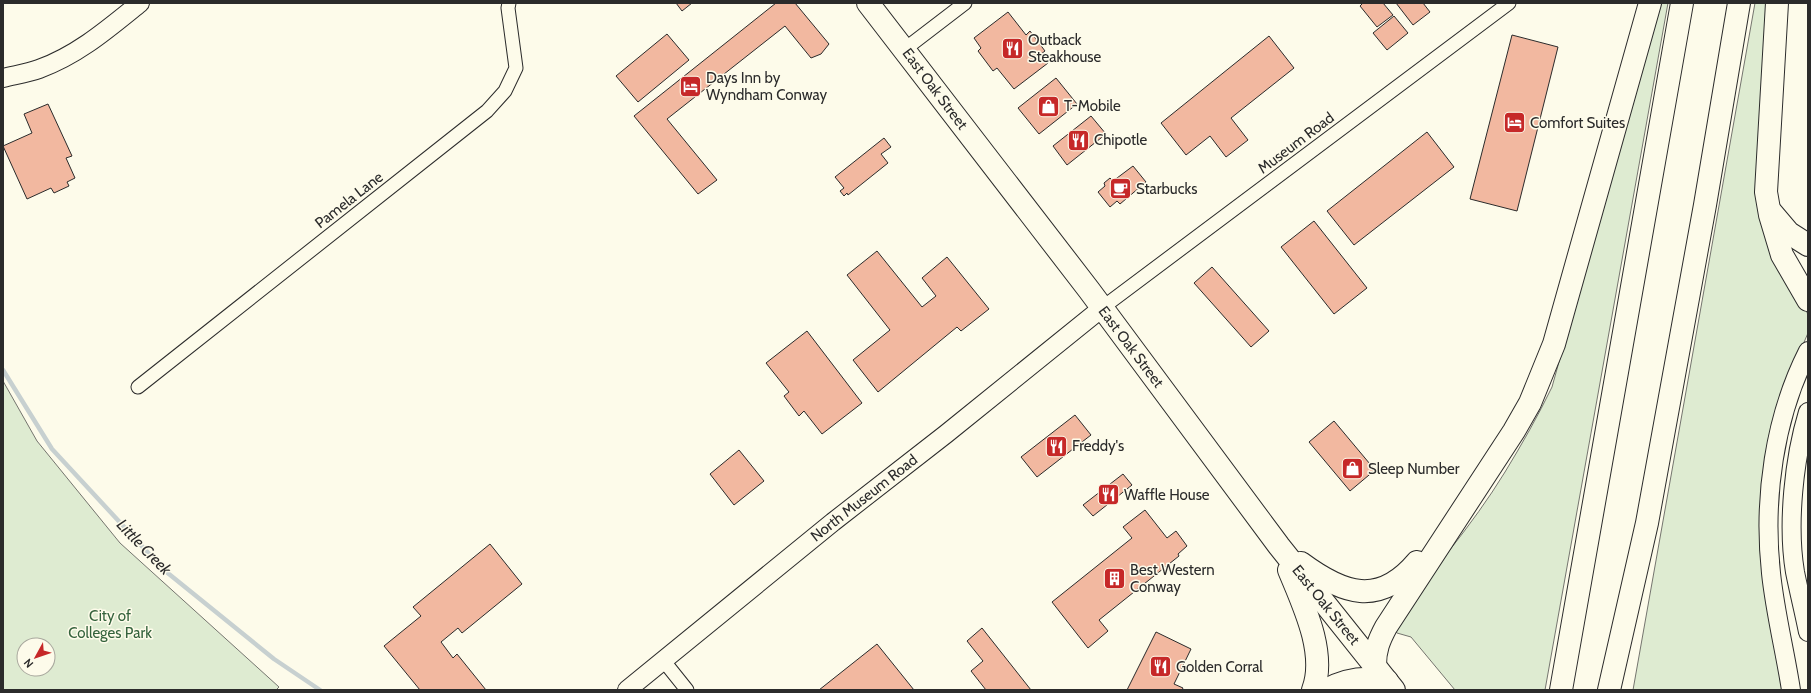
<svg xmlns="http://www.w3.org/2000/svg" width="1811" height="693" font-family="Cabin,sans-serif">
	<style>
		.green { fill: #deebd1; stroke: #74746e; fill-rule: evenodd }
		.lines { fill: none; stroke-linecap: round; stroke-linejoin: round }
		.stream { stroke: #c7d0d0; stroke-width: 4.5 }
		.building { fill: #f2b8a0; stroke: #2b2b2b }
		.street-casing { stroke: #2b2b2b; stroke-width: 15 }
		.secondary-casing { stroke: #2b2b2b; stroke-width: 20 }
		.highway-casing { stroke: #2b2b2b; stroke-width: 24 }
		.street { stroke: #fdfbea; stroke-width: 13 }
		.secondary { stroke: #fdfbea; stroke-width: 18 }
		.highway { stroke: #fdfbea; stroke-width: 22 }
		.labels { text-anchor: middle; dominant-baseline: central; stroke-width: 3; stroke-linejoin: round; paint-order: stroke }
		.poi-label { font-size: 15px; fill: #2b2b2b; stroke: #fdfbea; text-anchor: start }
		.street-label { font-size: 15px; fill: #2b2b2b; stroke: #fdfbea }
		.park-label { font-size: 15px; fill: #34623c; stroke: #fdfbea }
		.water-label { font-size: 16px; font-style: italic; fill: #2b2b2b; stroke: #fdfbea }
	</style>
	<rect width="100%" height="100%" fill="#fdfbea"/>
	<g class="green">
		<path d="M1659 3H1668L1545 690H1455L1411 637 1397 633 1390 625C1429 575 1472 526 1505 472 1522 444 1538 416 1552 387Z"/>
		<polygon points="1755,3 1771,3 1762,197 1808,315 1808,333 1783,391 1773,427 1783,690 1633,690"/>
		<path d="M3 381 37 441 120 543 279 687 276 690H3ZM24 645H48V669H24Z"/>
	</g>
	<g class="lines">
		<polyline class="stream" points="3,370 52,449 164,570 274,659 320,690"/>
	</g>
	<g class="building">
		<polygon points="676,3 692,3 682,11"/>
		<polygon points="776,3 795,3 829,44 821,54 811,58 785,26 667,119 717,180 698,194 634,116"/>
		<polygon points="1363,3 1383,3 1393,15 1377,27 1360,6"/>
		<polygon points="1396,3 1423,3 1430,12 1413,25"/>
		<polygon points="1008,12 1026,35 1030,31 1045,51 1041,54 1048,63 1014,89 997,68 993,71 978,51 981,48 974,38"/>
		<polygon points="1394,16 1408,33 1387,50 1373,33"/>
		<polygon points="667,34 689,60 638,102 616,76"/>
		<polygon points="1512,35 1558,47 1517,211 1470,199"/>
		<polygon points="1269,36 1294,68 1231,118 1248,140 1226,157 1210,136 1186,155 1161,123"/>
		<polygon points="1056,78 1077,104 1039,134 1018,108"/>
		<polygon points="48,104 72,156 66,158 75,178 67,182 69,186 54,193 51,188 27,199 3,146 32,133 24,114"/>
		<polygon points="1091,116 1106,134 1067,165 1053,146"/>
		<polygon points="1427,132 1454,167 1354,245 1327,211"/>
		<polygon points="884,138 891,147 881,154 888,163 848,195 847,193 844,196 840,191 844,188 835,177"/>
		<polygon points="1133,166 1146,182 1120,204 1117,201 1110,207 1098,192 1105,186 1104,183 1110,178 1113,181"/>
		<polygon points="1314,221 1367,288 1334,314 1281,247"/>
		<polygon points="877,251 922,307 936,296 922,278 947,257 989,309 961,331 957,327 878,392 853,360 890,330 847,275"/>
		<polygon points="1212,267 1269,331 1251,347 1194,283"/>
		<polygon points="807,331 862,403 822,434 804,411 799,416 784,396 789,392 766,363"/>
		<polygon points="1075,415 1091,435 1037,477 1021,457"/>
		<polygon points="1334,421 1375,470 1350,491 1309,442"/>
		<polygon points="739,450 764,481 734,505 710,474"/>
		<polygon points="1123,474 1132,485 1093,516 1083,505"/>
		<polygon points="1145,510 1167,538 1176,531 1187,546 1178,554 1179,556 1099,620 1108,631 1088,648 1052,602 1132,538 1123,527"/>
		<polygon points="490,544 522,584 462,633 458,628 441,642 453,658 457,654 486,690 420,690 384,646 421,616 413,607"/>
		<polygon points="982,628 1031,690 986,690 971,671 983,661 967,641"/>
		<polygon points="1156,632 1191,649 1174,684 1183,688 1182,690 1127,690"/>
		<polygon points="877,644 914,690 819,690"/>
	</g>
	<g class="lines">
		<defs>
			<g id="street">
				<polyline points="905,49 965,3"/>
				<polyline points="1102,308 1509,3"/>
				<polyline points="138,387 487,111 505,91 516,68 508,8 509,3"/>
				<polyline points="663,660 687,690"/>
			</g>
			<g id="secondary">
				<path d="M3 78C15 75 28 73 39 69 78 55 109 28 140 3"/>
				<path d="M1808 412C1794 458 1787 524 1795 572 1799 592 1804 612 1808 632"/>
				<polyline points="627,690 833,522 946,434 1102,308"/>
				<path d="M1791 690C1785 651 1775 612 1771 573 1763 499 1774 418 1808 351"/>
			</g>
			<g id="highway">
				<polyline points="868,3 1089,290 1279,546 1394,690"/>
				<polyline points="1777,3 1766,192 1770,215 1782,255 1808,300"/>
				<polyline points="1772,213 1789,233 1808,245"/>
				<path d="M1301 563C1343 594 1379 607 1417 562"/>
				<path d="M1289 570C1303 604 1327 653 1313 690"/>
				<path d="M1375 665C1375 650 1379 640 1386 627L1514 431 1530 403 1554 344 1650 3"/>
				<path d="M1326 690C1346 679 1365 676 1387 681"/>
				<polyline points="1561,690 1682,3"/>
				<polyline points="1609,690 1647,523 1705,205 1739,3"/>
			</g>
		</defs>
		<use href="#street" class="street-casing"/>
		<use href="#secondary" class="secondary-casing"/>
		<use href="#highway" class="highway-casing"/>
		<use href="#street" class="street"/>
		<use href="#secondary" class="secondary"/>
		<use href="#highway" class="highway"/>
	</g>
	<defs>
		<symbol id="restaurant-square" viewBox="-11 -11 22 22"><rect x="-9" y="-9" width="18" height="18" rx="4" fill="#c62828" stroke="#fdfbea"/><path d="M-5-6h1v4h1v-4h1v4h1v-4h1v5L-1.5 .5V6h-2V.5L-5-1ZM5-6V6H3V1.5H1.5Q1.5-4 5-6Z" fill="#fff"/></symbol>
		<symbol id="hotel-square" viewBox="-11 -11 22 22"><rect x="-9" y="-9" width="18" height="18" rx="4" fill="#c62828" stroke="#fdfbea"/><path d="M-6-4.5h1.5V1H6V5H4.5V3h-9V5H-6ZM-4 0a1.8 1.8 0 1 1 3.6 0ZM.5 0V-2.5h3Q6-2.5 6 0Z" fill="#fff"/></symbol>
		<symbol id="shop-square" viewBox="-11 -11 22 22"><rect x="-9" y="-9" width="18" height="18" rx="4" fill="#c62828" stroke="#fdfbea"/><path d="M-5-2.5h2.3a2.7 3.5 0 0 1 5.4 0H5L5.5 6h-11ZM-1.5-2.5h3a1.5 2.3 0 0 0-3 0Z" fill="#fff"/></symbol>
		<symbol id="cafe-square" viewBox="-11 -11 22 22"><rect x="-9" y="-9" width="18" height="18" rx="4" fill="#c62828" stroke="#fdfbea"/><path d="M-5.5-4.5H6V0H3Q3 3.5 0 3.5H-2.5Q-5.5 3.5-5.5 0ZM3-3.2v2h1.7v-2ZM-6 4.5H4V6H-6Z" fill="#fff"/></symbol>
		<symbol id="building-square" viewBox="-11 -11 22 22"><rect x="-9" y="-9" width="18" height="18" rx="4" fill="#c62828" stroke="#fdfbea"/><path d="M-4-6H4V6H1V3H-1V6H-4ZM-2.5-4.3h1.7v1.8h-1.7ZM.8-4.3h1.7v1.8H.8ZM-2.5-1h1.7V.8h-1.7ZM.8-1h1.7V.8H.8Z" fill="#fff"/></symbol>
	</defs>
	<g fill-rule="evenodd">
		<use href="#restaurant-square" x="1000" y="36" width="25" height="25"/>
		<use href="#hotel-square" x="678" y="74" width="25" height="25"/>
		<use href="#shop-square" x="1036" y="94" width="25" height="25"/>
		<use href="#hotel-square" x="1502" y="110" width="25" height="25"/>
		<use href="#restaurant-square" x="1066" y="128" width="25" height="25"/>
		<use href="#cafe-square" x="1108" y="176" width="25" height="25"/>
		<use href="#restaurant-square" x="1044" y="434" width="25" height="25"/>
		<use href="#shop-square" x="1340" y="456" width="25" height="25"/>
		<use href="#restaurant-square" x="1096" y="482" width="25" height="25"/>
		<use href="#building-square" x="1102" y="566" width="25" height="25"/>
		<use href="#restaurant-square" x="1148" y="654" width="25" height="25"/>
	</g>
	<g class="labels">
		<g class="poi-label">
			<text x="1028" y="40">Outback<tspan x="1028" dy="17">Steakhouse</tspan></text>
			<text x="706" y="78">Days Inn by<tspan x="706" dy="17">Wyndham Conway</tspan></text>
			<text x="1064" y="106">T-Mobile</text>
			<text x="1530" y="123">Comfort Suites</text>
			<text x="1094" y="140">Chipotle</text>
			<text x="1136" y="189">Starbucks</text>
			<text x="1072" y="446">Freddy's</text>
			<text x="1368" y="469">Sleep Number</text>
			<text x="1124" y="495">Waffle House</text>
			<text x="1130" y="570">Best Western<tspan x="1130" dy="17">Conway</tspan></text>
			<text x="1176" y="667">Golden Corral</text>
		</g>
		<g class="street-label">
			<text transform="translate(935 89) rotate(53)">East Oak Street</text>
			<text transform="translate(1296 143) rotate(-37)">Museum Road</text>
			<text transform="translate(349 200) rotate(-38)">Pamela Lane</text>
			<text transform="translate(1131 347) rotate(53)">East Oak Street</text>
			<text transform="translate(864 498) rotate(-38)">North Museum Road</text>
			<text transform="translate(1326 605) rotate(51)">East Oak Street</text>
		</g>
		<g class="park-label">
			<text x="110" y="616">City of<tspan x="110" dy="17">Colleges Park</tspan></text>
		</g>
		<g class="water-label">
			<text transform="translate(144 547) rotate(46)">Little Creek</text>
		</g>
	</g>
	<rect width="1811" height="693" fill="none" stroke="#2b2b2b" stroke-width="8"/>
	<g transform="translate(36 657) rotate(230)"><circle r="19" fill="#fdfbea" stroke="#a9a89e"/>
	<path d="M0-3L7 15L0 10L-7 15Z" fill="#c62828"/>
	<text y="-6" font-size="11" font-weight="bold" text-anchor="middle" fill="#2b2b2b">N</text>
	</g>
</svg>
